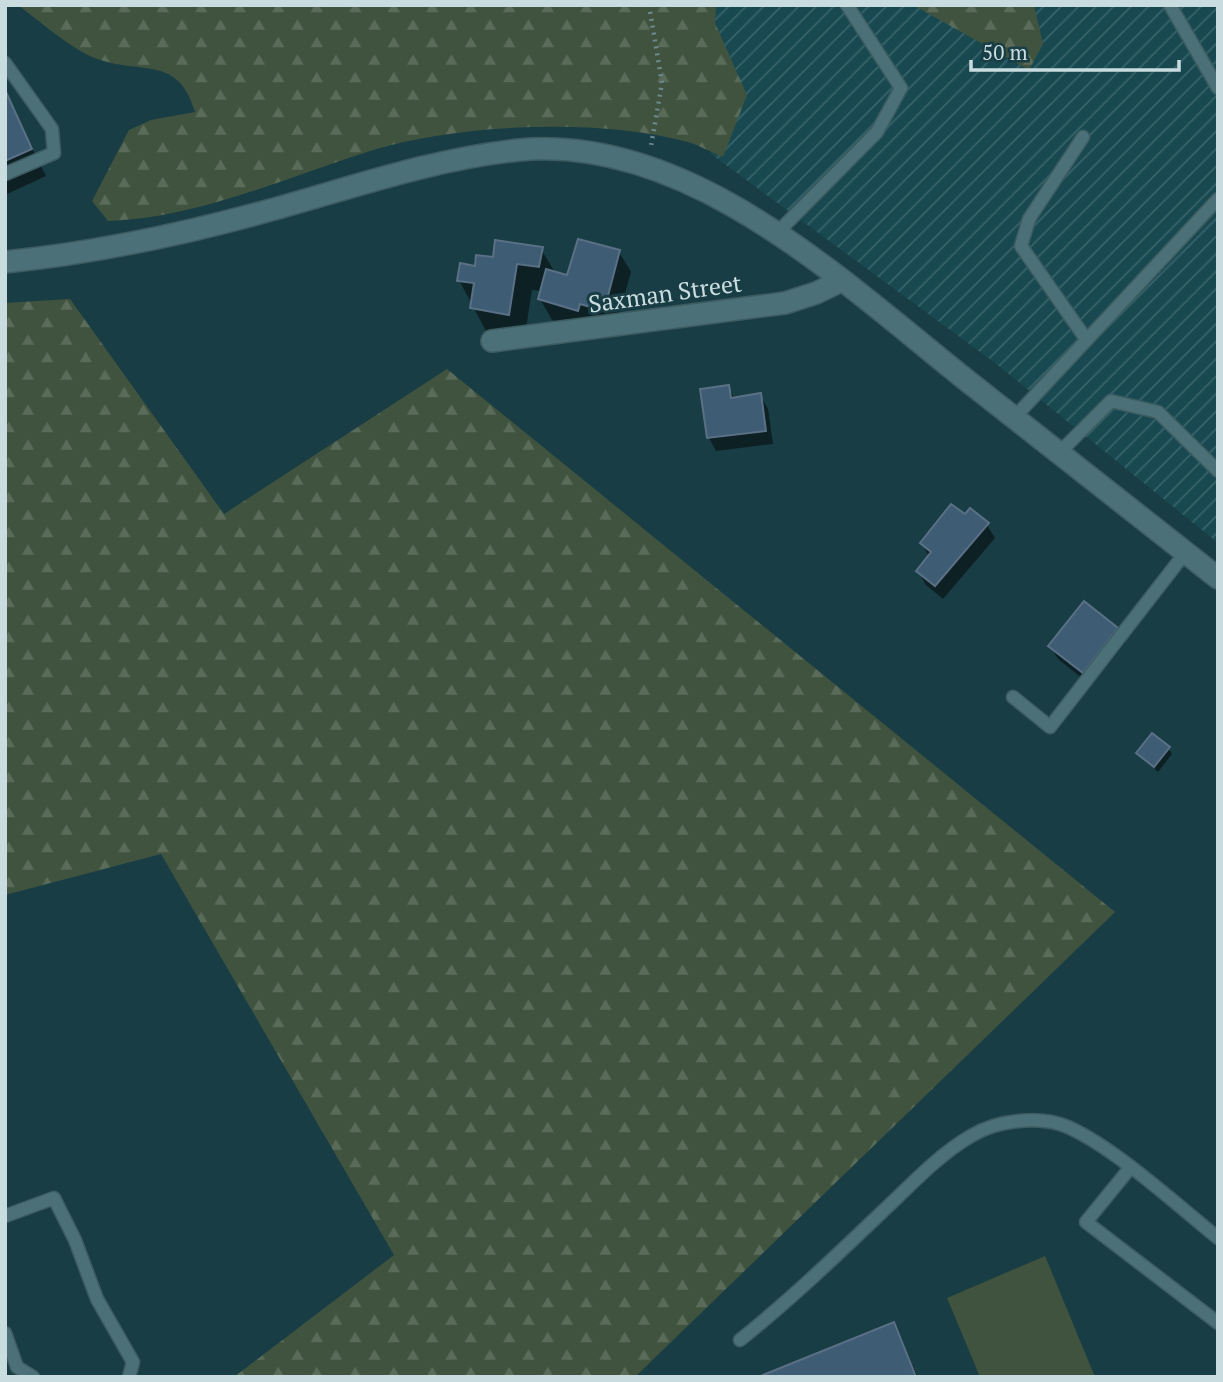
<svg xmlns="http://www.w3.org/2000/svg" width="1223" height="1382" font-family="'PT Serif',serif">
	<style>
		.industrial { fill: url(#industrial-furrows) }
		.forest { fill: url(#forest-firs) }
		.pitch { fill: #40533e }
		.shadow { fill: #0007 }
		.building { fill: #3f5c75; stroke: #597085; stroke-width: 2 }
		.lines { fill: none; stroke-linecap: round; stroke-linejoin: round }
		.lane-casing { stroke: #3c5c61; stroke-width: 15 }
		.street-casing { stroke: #3c5c61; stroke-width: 24 }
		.path { stroke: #6d898e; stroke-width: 4.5; stroke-dasharray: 2 5; stroke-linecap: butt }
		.lane { stroke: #4b7077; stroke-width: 12 }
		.street { stroke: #4b7077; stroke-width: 21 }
		.labels { text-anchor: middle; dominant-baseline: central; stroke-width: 6; stroke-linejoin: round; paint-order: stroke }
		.street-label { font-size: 24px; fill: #c9dde0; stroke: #193d44 }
	</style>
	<defs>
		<pattern id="industrial-furrows" width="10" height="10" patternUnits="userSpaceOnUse" patternTransform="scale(1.75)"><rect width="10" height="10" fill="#184951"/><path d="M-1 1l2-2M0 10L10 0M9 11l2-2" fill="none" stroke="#38636a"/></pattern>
		<pattern id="forest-firs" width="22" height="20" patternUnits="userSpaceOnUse" patternTransform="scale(1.75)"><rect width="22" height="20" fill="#40533e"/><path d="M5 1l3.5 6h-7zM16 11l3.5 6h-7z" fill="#5a6b5a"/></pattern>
	</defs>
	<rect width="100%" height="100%" fill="#193d44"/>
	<polygon class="industrial" points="691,5 1212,5 1218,10 1218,543 995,363 711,154 687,18"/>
	<g class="forest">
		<path d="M18 5H716L715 23 747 95 723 157C710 152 697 144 684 141 597 118 459 124 373 150 287 177 199 218 108 221L92 201 129 130 151 120 195 112C178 53 140 76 95 58 73 50 38 20 18 5Z"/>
		<polygon points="913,5 1034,5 1043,44 1029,70"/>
		<polygon points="70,299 224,514 447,369 1115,912 635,1377 234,1377 394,1255 161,854 5,895 5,303"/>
	</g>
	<polygon class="pitch" points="1045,1256 1095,1377 980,1377 947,1298"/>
	<g class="shadow">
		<polygon points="5,95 46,176 5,195"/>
		<polygon points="541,249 556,274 568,277 619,252 631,272 615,330 589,330 552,320 540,299 542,291 532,290 524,341 488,335 459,280 494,259"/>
		<polygon points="728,387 735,399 760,395 768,409 773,444 716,451 709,438 702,390"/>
		<polygon points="965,517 987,525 995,538 943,599 926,585 918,571 929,557 922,543"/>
		<polygon points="1084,603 1117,629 1125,643 1091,685 1058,659 1050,646"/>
		<polygon points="1168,748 1172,754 1158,772 1138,753"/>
		<polygon points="893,1324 918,1377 763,1377"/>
	</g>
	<g class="building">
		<polygon points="6,92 32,149 5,161 5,92"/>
		<polygon points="578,239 620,250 604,311 580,304 578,311 538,299 546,269 567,275"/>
		<polygon points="495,240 543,247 539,267 517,264 509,315 470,308 474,283 457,281 460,263 475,266 476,255 493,257"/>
		<polygon points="729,385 731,398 761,393 766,431 707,438 700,389"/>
		<polygon points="951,504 965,514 970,508 989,523 935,586 916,571 931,552 920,543"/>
		<polygon points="1084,601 1118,628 1083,673 1048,646"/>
		<polygon points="1152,733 1170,747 1154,767 1136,753"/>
		<polygon points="894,1322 916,1377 758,1377"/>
	</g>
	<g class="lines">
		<defs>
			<g id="lane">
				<polyline points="1170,5 1218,88"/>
				<polyline points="5,63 52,129 54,153 5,174"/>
				<polyline points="1083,137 1029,219 1021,246 1086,339"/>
				<polyline points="776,234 877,132 901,88 847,5"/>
				<polyline points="1014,418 1218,199"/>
				<polyline points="1059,453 1111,401 1158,412 1218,471"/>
				<polyline points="1013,697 1050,727 1185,553"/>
				<polyline points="1130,1168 1086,1222 1218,1323"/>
				<polyline points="5,1216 54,1198 75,1240 97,1299 133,1362 129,1377"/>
				<polyline points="5,1333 17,1367 33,1377"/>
				<path d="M740 1340C790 1300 836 1256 882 1212 910 1186 938 1155 971 1136 997 1120 1040 1115 1068 1127 1115 1148 1177 1205 1218 1238"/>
			</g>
			<g id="street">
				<path d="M5 262C95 253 180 235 267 211 351 188 432 159 519 150 689 134 843 282 965 379 1049 445 1133 512 1218 578"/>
				<polyline points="492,341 785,303 816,293 841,281"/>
			</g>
		</defs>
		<use href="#lane" class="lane-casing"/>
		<use href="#street" class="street-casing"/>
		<polyline class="path" points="649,5 662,83 651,146"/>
		<use href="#lane" class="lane"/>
		<use href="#street" class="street"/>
	</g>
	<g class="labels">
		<g class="street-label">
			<text transform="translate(665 293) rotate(-8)">Saxman Street</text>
		</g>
	</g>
	<rect width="1223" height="1382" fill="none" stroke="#c9dde0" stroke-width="14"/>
	<path d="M971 60v10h208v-10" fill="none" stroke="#c9dde0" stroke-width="3.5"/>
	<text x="982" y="60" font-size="21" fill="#c9dde0" stroke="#193d44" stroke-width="5" paint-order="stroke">50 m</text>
</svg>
